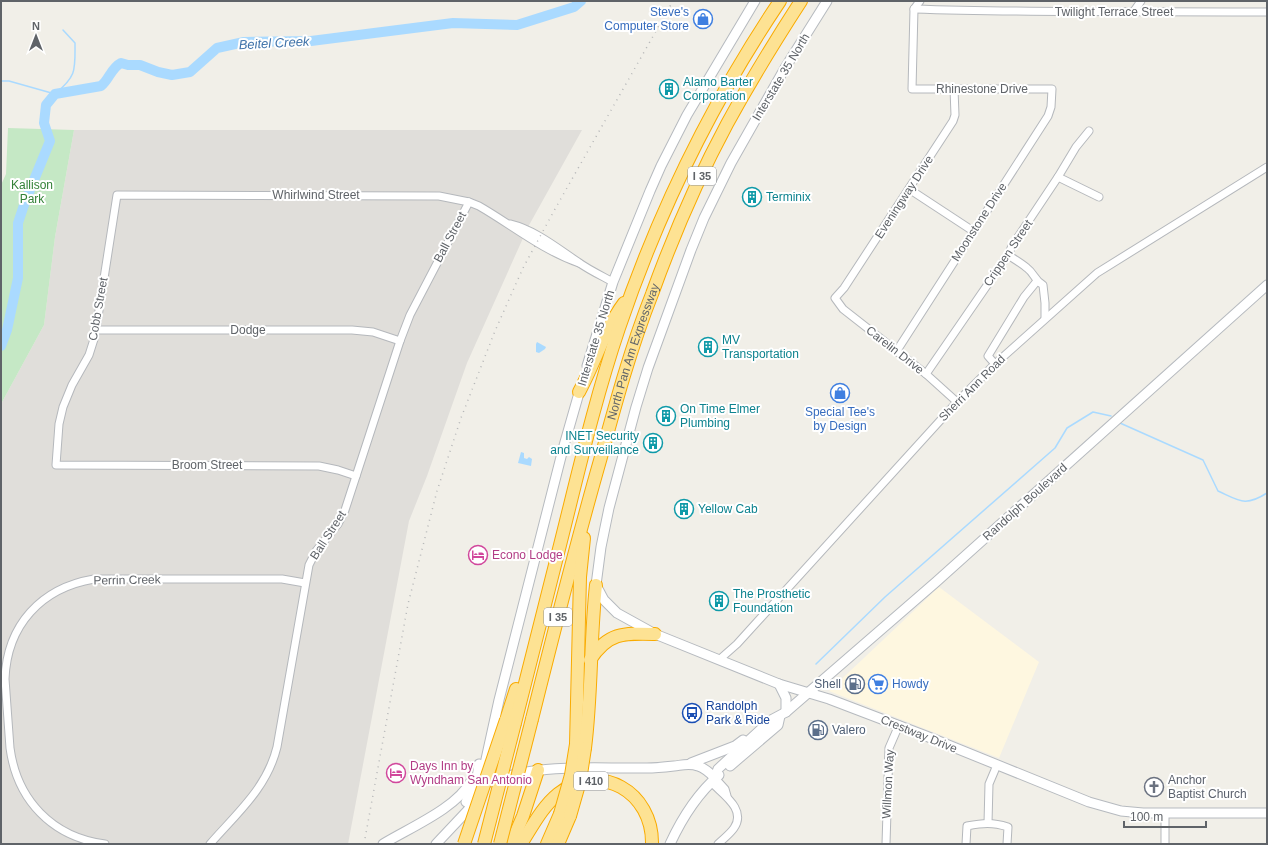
<svg xmlns="http://www.w3.org/2000/svg" width="1268" height="845" font-family="Helvetica,sans-serif">
	<style>
		.commercial { fill: #fef7e0 }
		.industrial { fill: #e0deda }
		.green { fill: #c5e8c5 }
		.water { fill: #aadaff }
		.lines { fill: none; stroke-linecap: round; stroke-linejoin: round }
		.stream { stroke: #aadaff; stroke-width: 1.5 }
		.river { stroke: #aadaff; stroke-width: 10 }
		.street-casing { stroke: #b5b8bc; stroke-width: 9 }
		.secondary-casing { stroke: #b6babf; stroke-width: 11 }
		.highway-casing { stroke: #f9ab00; stroke-width: 14 }
		.street { stroke: #fff; stroke-width: 7 }
		.secondary { stroke: #fff; stroke-width: 9 }
		.highway { stroke: #fde293; stroke-width: 12 }
		.rail { stroke: #b6b7b8; stroke-width: 1.5; stroke-dasharray: 1 5; stroke-linecap: butt }
		.highway-bridge-casing { stroke: #f9ab00; stroke-width: 14; stroke-linecap: butt }
		.highway-bridge { stroke: #fde293; stroke-width: 12 }
		.labels { text-anchor: middle; dominant-baseline: central; stroke-width: 4; stroke-linejoin: round; paint-order: stroke }
		.shield { fill: #fff; stroke: #8f9295; stroke-width: 1 }
		.shield-label { font-size: 11px; font-weight: bold; fill: #5f6368 }
		.shop-label { font-size: 12px; fill: #366cbe; stroke: #fff; text-anchor: end }
		.street-label { font-size: 12px; fill: #5f6368; stroke: #fff }
		.culture-label { font-size: 12px; fill: #0d838f; stroke: #fff; text-anchor: start }
		.park-label { font-size: 12px; fill: #348238; stroke: #fff }
		.hotel-label { font-size: 12px; fill: #b23c85; stroke: #fff; text-anchor: start }
		.service-label { font-size: 12px; fill: #4e5e75; stroke: #fff; text-anchor: end }
		.transit-label { font-size: 12px; fill: #164399; stroke: #fff; text-anchor: start }
		.worship-label { font-size: 12px; fill: #5b616d; stroke: #fff; text-anchor: start }
		.water-label { font-size: 13px; font-style: italic; fill: #4174aa; stroke: #fff }
	</style>
	<rect width="100%" height="100%" fill="#f1efe8"/>
	<polygon class="commercial" points="939,587 1039,662 999,758 829,691"/>
	<polygon class="industrial" points="74,130 582,130 528,227 467,363 427,476 409,521 348,844 1,844 1,404 44,325 55,237"/>
	<polygon class="green" points="8,128 74,130 55,237 44,325 1,404 1,185 6,174"/>
	<g class="water">
		<polygon points="537,342 546,347 545,349 539,353 536,352 536,344"/>
		<polygon points="521,452 524,453 524,458 527,459 529,457 532,459 531,466 518,463"/>
	</g>
	<g class="lines">
		<g class="stream">
			<path d="M1 81H9L55 94C77 76 75 70 75 43L63 30"/>
			<path d="M1120 423 1203 460 1218 491C1240 501 1245 507 1267 493"/>
			<polyline points="816,664 885,597 1055,448 1067,428 1093,412 1111,416"/>
		</g>
		<path class="river" d="M1 346 7 330 18 278V223L25 202 50 141 44 123 46 105 55 94 101 86C109 80 111 68 121 63L128 65H140L158 72 172 75 190 72 217 48 244 42 311 41 453 23 517 25 574 7 581 1"/>
		<defs>
			<g id="street">
				<path d="M914 9C1032 13 1149 11 1267 12"/>
				<polyline points="1134,11 1141,1"/>
				<polyline points="954,89 955,115 953,121 844,288 835,298 843,309 926,374 957,402"/>
				<polyline points="1058,177 1099,197"/>
				<polyline points="909,189 973,231"/>
				<path d="M510 224C535 230 557 248 578 262 589 270 602 276 613 282"/>
				<path d="M1008 255C1014 259 1021 263 1027 268 1035 274 1034 280 1043 285L1045 303V318"/>
				<polyline points="95,330 352,330 373,332 400,341"/>
				<polyline points="896,352 1048,116 1051,107 1052,89 912,89 914,9 920,1"/>
				<polyline points="995,364 988,356 1024,297 1037,281"/>
				<polyline points="926,374 1008,255 1012,246 1058,177 1076,147 1089,131"/>
				<path d="M356 476 338 470 319 466 56 465 59 424 63 407 72 385 89 355 95 336 117 195 439 196 469 202 479 206C512 225 542 250 579 263"/>
				<polyline points="720,659 737,644 957,402 995,364 1097,273 1267,167"/>
				<polyline points="715,778 725,789 727,796"/>
				<path d="M711 782C722 794 747 809 734 828 730 834 723 839 718 844"/>
				<polyline points="988,823 989,784 997,765"/>
				<path d="M105 844C52 837 17 800 10 748L5 679C7 625 41 588 94 579H282L305 583"/>
				<path d="M210 844C237 813 267 788 277 747L309 565 316 551 338 524 345 510 400 341 410 315 469 202"/>
				<polyline points="886,844 889,748 899,725"/>
				<path d="M966 844 967 826C983 823 992 822 1008 827L1007 844"/>
				<polyline points="1165,844 1165,813"/>
			</g>
			<g id="secondary">
				<polyline points="827,1 785,68 731,163 704,218 691,250 648,368 636,407 609,508 601,547 596,585 604,600 617,613 655,634 779,684 829,699 926,736 1089,802 1121,811 1143,813 1267,813"/>
				<polyline points="587,366 613,282 650,191 661,166 687,115 755,1"/>
				<polyline points="779,684 786,698 786,712"/>
				<polyline points="691,763 735,746 743,740"/>
				<polyline points="730,766 778,725 780,716"/>
				<polyline points="483,773 499,700 563,449 581,386"/>
				<polyline points="715,778 718,769 771,720 786,712 936,582 1267,285"/>
				<path d="M482 785C535 762 591 769 647 768 656 768 665 767 674 766 683 765 690 763 698 766 705 768 710 773 715 778"/>
				<polyline points="466,802 477,778 479,764"/>
				<path d="M383 844C409 828 457 808 471 781"/>
				<polyline points="436,844 468,810 476,796"/>
				<path d="M670 844C682 818 697 794 719 775"/>
			</g>
			<g id="highway">
				<path d="M579 392C595 363 604 330 624 303"/>
				<path d="M590 660C608 632 624 633 655 634"/>
				<path id="s1" d="M532 719C554 631 576 544 601 457 616 402 631 347 652 294 673 236 698 178 727 124 750 82 775 41 801 1"/>
				<polyline points="506,720 516,689"/>
				<path d="M515 723C529 666 544 610 558 553 577 478 594 402 619 328 658 213 712 102 780 1"/>
				<polyline points="576,744 580,577 584,538"/>
				<path d="M585 748C592 694 590 639 596 585"/>
				<polyline points="511,844 523,816 538,770"/>
				<path d="M521 844C532 827 542 807 558 794 600 761 653 792 652 844"/>
				<polyline points="547,844 560,814"/>
				<polyline points="558,844 570,816"/>
			</g>
		</defs>
		<use href="#street" class="street-casing"/>
		<use href="#secondary" class="secondary-casing"/>
		<use href="#highway" class="highway-casing"/>
		<use href="#street" class="street"/>
		<use href="#secondary" class="secondary"/>
		<use href="#highway" class="highway"/>
		<polyline class="rail" points="364,844 408,604 437,491 461,418 495,331 523,268 555,209 673,1"/>
		<defs>
			<g id="highway-bridge">
				<polyline points="560,814 571,775 576,744"/>
				<polyline points="570,816 580,781 585,748"/>
				<polyline points="464,844 506,720"/>
				<polyline points="484,844 515,723"/>
				<polyline points="500,844 532,719"/>
			</g>
		</defs>
		<use href="#highway-bridge" class="highway-bridge-casing"/>
		<use href="#highway-bridge" class="highway-bridge"/>
	</g>
	<defs>
		<symbol id="shop-ring" viewBox="-11 -11 22 22"><circle r="9.5" fill="#fff" stroke="#3f7fe0" stroke-width="1.5"/><path d="M-5-2.5h2.3a2.7 3.5 0 0 1 5.4 0H5L5.5 6h-11ZM-1.5-2.5h3a1.5 2.3 0 0 0-3 0Z" fill="#3f7fe0"/></symbol>
		<symbol id="building-ring" viewBox="-11 -11 22 22"><circle r="9.5" fill="#fff" stroke="#0f9aa8" stroke-width="1.5"/><path d="M-4-6H4V6H1V3H-1V6H-4ZM-2.5-4.3h1.7v1.8h-1.7ZM.8-4.3h1.7v1.8H.8ZM-2.5-1h1.7V.8h-1.7ZM.8-1h1.7V.8H.8Z" fill="#0f9aa8"/></symbol>
		<symbol id="hotel-ring" viewBox="-11 -11 22 22"><circle r="9.5" fill="#fff" stroke="#d1479c" stroke-width="1.5"/><path d="M-6-4.5h1.5V1H6V5H4.5V3h-9V5H-6ZM-4 0a1.8 1.8 0 1 1 3.6 0ZM.5 0V-2.5h3Q6-2.5 6 0Z" fill="#d1479c"/></symbol>
		<symbol id="fuel-ring" viewBox="-11 -11 22 22"><circle r="9.5" fill="#fff" stroke="#5c6f8a" stroke-width="1.5"/><path d="M-5.5-6h7V0h2V4h1.3V-2.5L3-4.5l.8-.8L6-3V5H2.5V1h-1V6h-7ZM-4.2-4.7v3.2H.2V-4.7Z" fill="#5c6f8a"/></symbol>
		<symbol id="supermarket-ring" viewBox="-11 -11 22 22"><circle r="9.5" fill="#fff" stroke="#3f7fe0" stroke-width="1.5"/><path d="M-6-5.5h2.5l.6 2H6L4.5 2H-2.5L-4.4-4H-6ZM-1.5 3.2a1.3 1.3 0 1 0 .1 0ZM3 3.2a1.3 1.3 0 1 0 .1 0Z" fill="#3f7fe0"/></symbol>
		<symbol id="bus-ring" viewBox="-11 -11 22 22"><circle r="9.5" fill="#fff" stroke="#1a4fb4" stroke-width="1.5"/><path d="M-5-6H5V4H4V6H2V4H-2V6H-4V4H-5ZM-3.5-4V0h7V-4ZM-3.5 1.2v1.5H-2V1.2ZM2 1.2v1.5H3.5V1.2Z" fill="#1a4fb4"/></symbol>
		<symbol id="church-ring" viewBox="-11 -11 22 22"><circle r="9.5" fill="#fff" stroke="#6b7280" stroke-width="1.5"/><path d="M-1.2-6h2.4v3.5h3.3v2.4h-3.3V6h-2.4V-.1h-3.3v-2.4h3.3Z" fill="#6b7280"/></symbol>
	</defs>
	<g fill-rule="evenodd">
		<use href="#shop-ring" x="692" y="8" width="22" height="22"/>
		<use href="#building-ring" x="658" y="78" width="22" height="22"/>
		<use href="#building-ring" x="741" y="186" width="22" height="22"/>
		<use href="#building-ring" x="697" y="336" width="22" height="22"/>
		<use href="#shop-ring" x="829" y="382" width="22" height="22"/>
		<use href="#building-ring" x="655" y="405" width="22" height="22"/>
		<use href="#building-ring" x="642" y="432" width="22" height="22"/>
		<use href="#building-ring" x="673" y="498" width="22" height="22"/>
		<use href="#hotel-ring" x="467" y="544" width="22" height="22"/>
		<use href="#building-ring" x="708" y="590" width="22" height="22"/>
		<use href="#fuel-ring" x="844" y="673" width="22" height="22"/>
		<use href="#supermarket-ring" x="867" y="673" width="22" height="22"/>
		<use href="#bus-ring" x="681" y="702" width="22" height="22"/>
		<use href="#fuel-ring" x="807" y="719" width="22" height="22"/>
		<use href="#hotel-ring" x="385" y="762" width="22" height="22"/>
		<use href="#church-ring" x="1143" y="776" width="22" height="22"/>
	</g>
	<g class="labels">
		<g class="shield">
			<rect x="688" y="167" width="28" height="18" rx="3"/>
			<rect x="544" y="608" width="28" height="18" rx="3"/>
			<rect x="574" y="772" width="34" height="18" rx="3"/>
		</g>
		<g class="shield-label">
			<text x="702" y="176">I 35</text>
			<text x="558" y="617">I 35</text>
			<text x="591" y="781">I 410</text>
		</g>
		<g class="shop-label">
			<text x="689" y="12">Steve's<tspan x="689" dy="14">Computer Store</tspan></text>
			<text x="840" y="412" text-anchor="middle">Special Tee's<tspan x="840" dy="14">by Design</tspan></text>
			<text x="892" y="684" text-anchor="start">Howdy</text>
		</g>
		<g class="street-label">
			<text x="1114" y="12">Twilight Terrace Street</text>
			<text transform="translate(781 77) rotate(-59)">Interstate 35 North</text>
			<text x="982" y="89">Rhinestone Drive</text>
			<text x="316" y="195">Whirlwind Street</text>
			<text transform="translate(904 197) rotate(-57)">Eveningway Drive</text>
			<text transform="translate(979 222) rotate(-57)">Moonstone Drive</text>
			<text transform="translate(450 237) rotate(-62)">Ball Street</text>
			<text transform="translate(1008 253) rotate(-56)">Crippen Street</text>
			<text transform="translate(98 309) rotate(-80)">Cobb Street</text>
			<text x="248" y="330">Dodge</text>
			<text transform="translate(596 338) rotate(-73)">Interstate 35 North</text>
			<text transform="translate(895 350) rotate(38)">Carelin Drive</text>
			<text stroke="none"><textPath href="#s1" startOffset="381">North Pan Am Expressway</textPath></text>
			<text transform="translate(972 388) rotate(-45)">Sherri Ann Road</text>
			<text x="207" y="465">Broom Street</text>
			<text transform="translate(1025 502) rotate(-42)">Randolph Boulevard</text>
			<text transform="translate(328 535) rotate(-57)">Ball Street</text>
			<text transform="translate(127 580) rotate(-1)">Perrin Creek</text>
			<text transform="translate(919 734) rotate(22)">Crestway Drive</text>
			<text transform="translate(888 784) rotate(-87)">Willmon Way</text>
		</g>
		<g class="culture-label">
			<text x="683" y="82">Alamo Barter<tspan x="683" dy="14">Corporation</tspan></text>
			<text x="766" y="197">Terminix</text>
			<text x="722" y="340">MV<tspan x="722" dy="14">Transportation</tspan></text>
			<text x="680" y="409">On Time Elmer<tspan x="680" dy="14">Plumbing</tspan></text>
			<text x="639" y="436" text-anchor="end">INET Security<tspan x="639" dy="14">and Surveillance</tspan></text>
			<text x="698" y="509">Yellow Cab</text>
			<text x="733" y="594">The Prosthetic<tspan x="733" dy="14">Foundation</tspan></text>
		</g>
		<g class="park-label">
			<text x="32" y="185">Kallison<tspan x="32" dy="14">Park</tspan></text>
		</g>
		<g class="hotel-label">
			<text x="492" y="555">Econo Lodge</text>
			<text x="410" y="766">Days Inn by<tspan x="410" dy="14">Wyndham San Antonio</tspan></text>
		</g>
		<g class="service-label">
			<text x="841" y="684">Shell</text>
			<text x="832" y="730" text-anchor="start">Valero</text>
		</g>
		<g class="transit-label">
			<text x="706" y="706">Randolph<tspan x="706" dy="14">Park &amp; Ride</tspan></text>
		</g>
		<g class="worship-label">
			<text x="1168" y="780">Anchor<tspan x="1168" dy="14">Baptist Church</tspan></text>
		</g>
		<g class="water-label">
			<text transform="translate(274 43) rotate(-3)">Beitel Creek</text>
		</g>
	</g>
	<rect width="1268" height="845" fill="none" stroke="#5f6368" stroke-width="4"/>
	<g transform="translate(36 36)" stroke="#ffffff" stroke-width="3" paint-order="stroke">
	<path d="M0-3L7 15L0 10L-7 15Z" fill="#5f6368"/>
	<text y="-6" font-size="11" font-weight="bold" text-anchor="middle" fill="#5f6368">N</text>
	</g>
	<path d="M1124 821v6h82v-6" fill="none" stroke="#5f6368" stroke-width="2"/>
	<text x="1130" y="821" font-size="12" fill="#5f6368" stroke="#ffffff" stroke-width="3" paint-order="stroke">100 m</text>
</svg>
